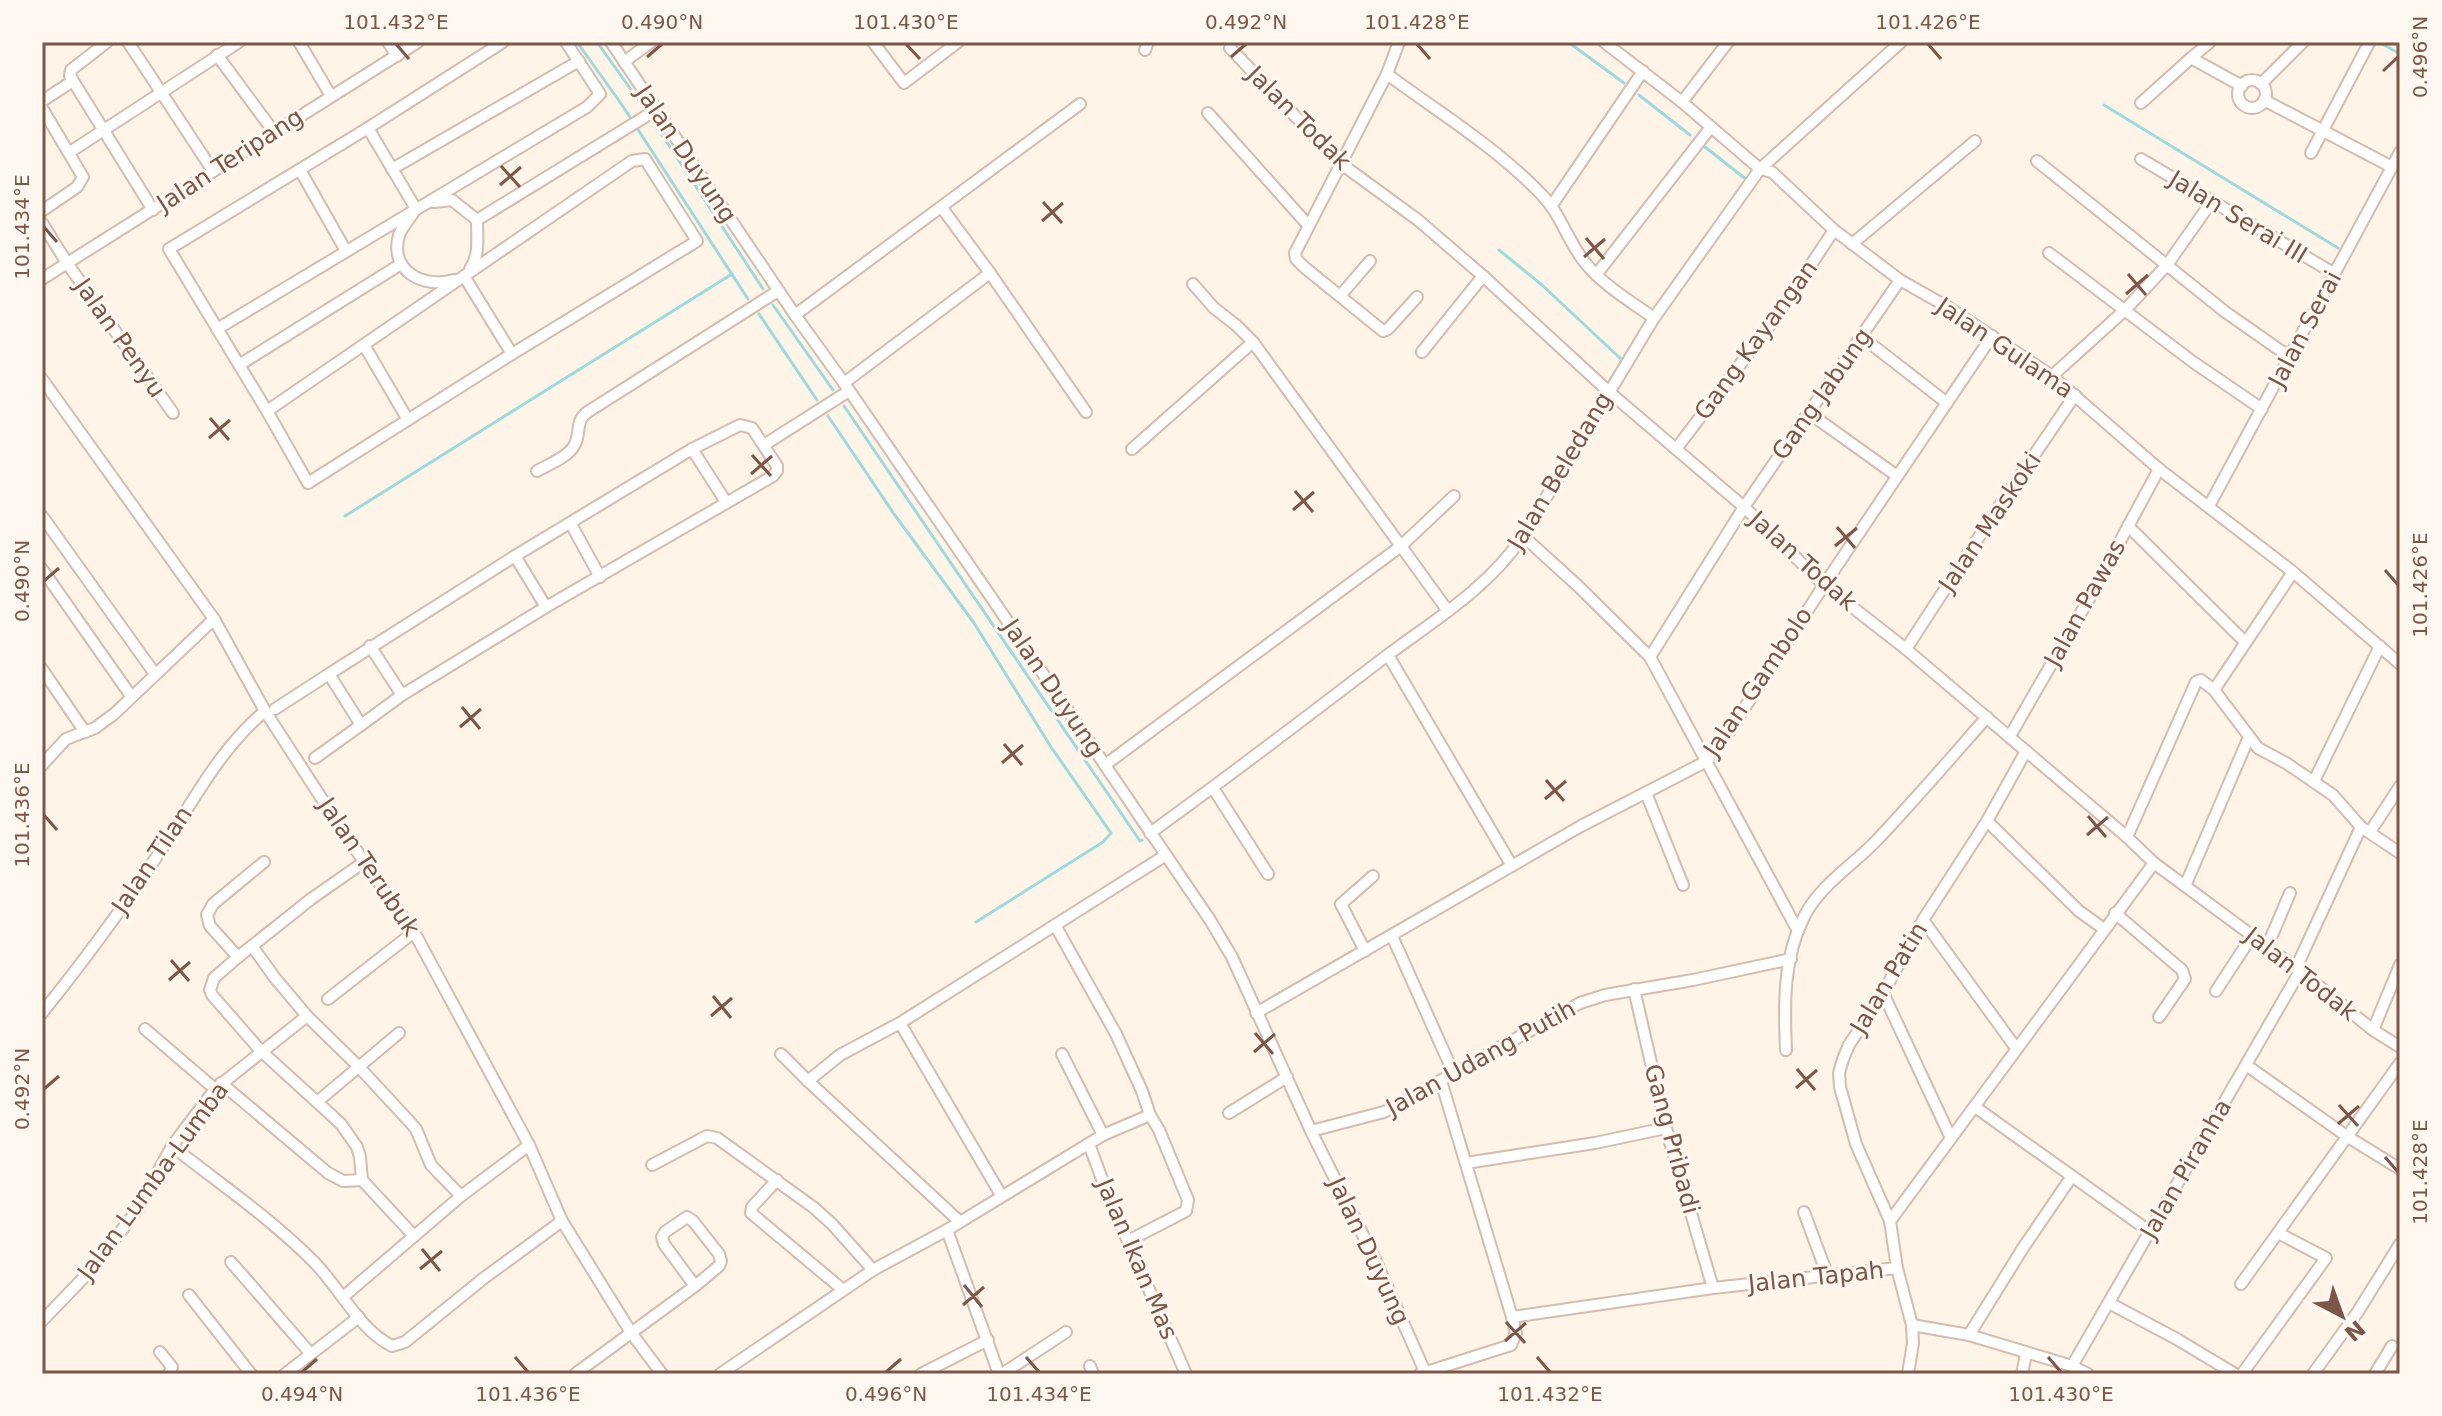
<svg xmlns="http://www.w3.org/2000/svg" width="2442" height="1416" font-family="'DejaVu Sans',sans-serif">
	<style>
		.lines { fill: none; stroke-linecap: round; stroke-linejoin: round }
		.stream { stroke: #9fd9dd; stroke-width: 3 }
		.minor-casing { stroke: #d4bcaf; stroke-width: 14 }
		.minor { stroke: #fff; stroke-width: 10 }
		.ticks { fill: none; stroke: #7b5649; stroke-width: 3 }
		.labels { text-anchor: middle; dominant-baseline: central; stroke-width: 6; stroke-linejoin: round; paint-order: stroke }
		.street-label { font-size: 24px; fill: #7b5649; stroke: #fff8f0 }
		.neatline { fill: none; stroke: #7b5649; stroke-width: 3 }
		.ticks-label { font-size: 20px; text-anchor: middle; fill: #7b5649 }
	</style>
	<rect width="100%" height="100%" fill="#fef4e8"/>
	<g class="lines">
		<g class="stream">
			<polyline points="577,42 622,105 748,299"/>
			<polyline points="597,42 649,115 763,289"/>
			<polyline points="1568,42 1624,83"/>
			<polyline points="2379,42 2400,54"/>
			<polyline points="1639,95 1690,135"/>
			<polyline points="2104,105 2338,248"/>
			<polyline points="1705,147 1747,180"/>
			<polyline points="1499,250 1542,285 1622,360"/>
			<polyline points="773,305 833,390"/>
			<polyline points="1655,308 1706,236"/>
			<polyline points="759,314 817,400"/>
			<polyline points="1610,380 1644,325"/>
			<polyline points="844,406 1140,841 1142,840"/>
			<polyline points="828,416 894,514 974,623 1051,747 1111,833 1103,842 976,922"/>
			<polyline points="345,516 732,274"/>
		</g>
		<defs>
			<g id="minor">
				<polyline points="107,42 71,70 70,76 153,210"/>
				<polyline points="128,42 213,171"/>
				<polyline points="299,42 331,96"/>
				<polyline points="388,42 397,56"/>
				<polyline points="611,42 795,315 844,383 991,597 1210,920 1232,957 1311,1131 1373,1255 1426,1374"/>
				<polyline points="873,42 904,83 958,42"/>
				<path d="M1399 42 1387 74C1438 112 1496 147 1541 194 1560 213 1567 239 1583 260 1601 284 1630 301 1654 318"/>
				<polyline points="1604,42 1682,102 1760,169 1772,172 1834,230 1900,280 1946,306 2052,376 2159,469 2293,572 2400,664"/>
				<polyline points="2210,42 2191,58 2242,86"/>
				<polyline points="1230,48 1340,163 1418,220 1483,276 1608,391 1744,507 1824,585 1906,649 2127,837 2154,863 2300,971 2373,1030 2400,1047"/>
				<polyline points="1145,50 1148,42"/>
				<polyline points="217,55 274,132"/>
				<polyline points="624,62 651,42"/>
				<polyline points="1387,74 1295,253 1296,259 1304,267 1383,331 1388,329 1417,297"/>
				<circle cx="2252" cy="94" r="14"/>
				<polyline points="2261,84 2303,42"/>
				<polyline points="2264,100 2392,167"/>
				<polyline points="42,101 73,81"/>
				<polyline points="1682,102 1728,42"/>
				<polyline points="2141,103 2191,58"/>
				<polyline points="42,108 83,177 77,187 42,211"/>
				<polyline points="1208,113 1308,225"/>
				<polyline points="368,128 169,249 267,411 308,483 512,354"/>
				<polyline points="70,152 239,42"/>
				<polyline points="2311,153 2369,43"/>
				<polyline points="2141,159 2335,274"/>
				<polyline points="2037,161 2224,311 2291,358"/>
				<polyline points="392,169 579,61"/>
				<polyline points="300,170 346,251"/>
				<polyline points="434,202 452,200 477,220"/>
				<polyline points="1552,205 1643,71"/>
				<polyline points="416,209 368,128 503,42"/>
				<path d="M413 213C409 220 402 227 399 235 389 271 423 289 454 280"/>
				<polyline points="42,223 67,263 173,413"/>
				<polyline points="1852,244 1975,141"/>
				<polyline points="2049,253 2193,362 2262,409"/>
				<path d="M470 269C480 255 477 236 477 220L656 110"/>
				<polyline points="990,273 1086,412"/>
				<polyline points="1596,275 1711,127"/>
				<polyline points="42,279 418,42"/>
				<polyline points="1193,284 1214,308 1236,325 1253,342 1448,611"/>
				<polyline points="1340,296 1370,261"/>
				<polyline points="795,315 1080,104"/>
				<polyline points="217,329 587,107 600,94 566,42"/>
				<polyline points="1862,337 1947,403"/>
				<polyline points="364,345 408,420"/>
				<polyline points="1422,352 1483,276"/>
				<polyline points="239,365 401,264"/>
				<polyline points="2052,376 2125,310 2167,265 2212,201"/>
				<polyline points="42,379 214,619 265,711 344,833 414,932 529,1145 562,1221 632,1334 662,1374"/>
				<polyline points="844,383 990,273 942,208"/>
				<polyline points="267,411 632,161 645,159 697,241 512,354 464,276"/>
				<polyline points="1809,413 1897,476"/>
				<polyline points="764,445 849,391"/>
				<polyline points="692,449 726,502"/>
				<polyline points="1132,449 1253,342"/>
				<polyline points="1676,449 1777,316 1834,230"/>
				<path d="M537 471C549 464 569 457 575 444 581 432 575 423 586 413L778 291"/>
				<polyline points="2209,506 2400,152"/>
				<polyline points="42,516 155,674"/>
				<polyline points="571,524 600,577"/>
				<polyline points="2128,526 2245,642"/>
				<polyline points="1523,536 1578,586 1650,657 1798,931"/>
				<polyline points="515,556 546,607"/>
				<polyline points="42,569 131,696"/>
				<polyline points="370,646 402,695"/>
				<polyline points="1906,649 1988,523 2075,395"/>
				<polyline points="1388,655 1512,866"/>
				<polyline points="1650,657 1744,507 1900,280"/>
				<polyline points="42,669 85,732"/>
				<polyline points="329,674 515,556 692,449 740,425 752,428 777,466 777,471 773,476 546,607 402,695 361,725"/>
				<polyline points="2214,690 2293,572"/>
				<polyline points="275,709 329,674 361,725 315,758"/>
				<polyline points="2010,736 2090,597 2159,469"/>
				<polyline points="42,765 66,739 95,728 114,714 214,619"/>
				<polyline points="1105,765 1401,546 1454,496"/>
				<polyline points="2314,781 2380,646"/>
				<polyline points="1213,788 1268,874"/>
				<polyline points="1646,793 1683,885"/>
				<polyline points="1987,821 2079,911 2104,929"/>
				<polyline points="2370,832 2400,786"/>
				<path d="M1150 833C1228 777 1304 719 1381 660 1431 622 1488 589 1523 536L1654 318 1760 169 1901 42"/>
				<polyline points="2127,837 2196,682 2201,680 2214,690 2258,748 2286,763 2333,795 2361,827 2400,853"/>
				<polyline points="364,862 311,899 238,957 214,978 210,990 212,995 261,1051 317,1102 399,1033"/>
				<polyline points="2185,886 2249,737"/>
				<polyline points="2115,913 2182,970 2185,979 2159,1017"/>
				<polyline points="1923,920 2016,1048"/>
				<polyline points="1055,925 1116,1034 1142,1091 1150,1115"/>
				<polyline points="1392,936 1454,1074"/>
				<polyline points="252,946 275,978 307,1016 358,1066 409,1121 416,1129 431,1165 461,1196"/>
				<polyline points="2267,947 2290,893"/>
				<polyline points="1365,951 1341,904 1373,876"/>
				<polyline points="238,957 210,926 207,915 213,904 264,862"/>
				<polyline points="2296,968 2361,827"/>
				<polyline points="1634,989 1666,1128 1713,1288"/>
				<polyline points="2216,991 2252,936"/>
				<polyline points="1883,993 1950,1136"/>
				<polyline points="328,999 414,932"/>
				<path d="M42 1013C83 962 123 908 159 853 192 804 219 749 265 711"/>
				<polyline points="1256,1013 1581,826 1707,761 1729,732 1824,585 1992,336"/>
				<polyline points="900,1023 1001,1195"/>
				<polyline points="145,1029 215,1089"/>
				<polyline points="2373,1030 2400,965"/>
				<path d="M1786 1050C1784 1005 1783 958 1804 917 1819 886 1852 866 1876 841 1914 801 1950 759 1987 717"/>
				<polyline points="781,1054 808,1081 840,1055 900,1023 1166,855"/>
				<polyline points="1062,1054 1103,1135"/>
				<polyline points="2246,1065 2348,1137 2400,1169"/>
				<polyline points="808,1081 959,1221"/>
				<polyline points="1441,1081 1512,1317"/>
				<polyline points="221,1083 328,1173 343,1181 362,1180"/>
				<polyline points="317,1102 341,1124 357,1147 360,1157 362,1180 414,1236"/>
				<polyline points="1975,1107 2149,1231"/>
				<polyline points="1229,1113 1287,1077"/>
				<polyline points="1311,1131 1384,1112 1580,1003 1605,995 1693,980 1791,959"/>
				<polyline points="1089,1144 1109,1198 1186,1374"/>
				<path d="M172 1146C219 1183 270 1218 312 1260 339 1286 358 1329 392 1346L405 1342 484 1278 562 1221"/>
				<polyline points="1466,1163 1595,1143 1666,1128"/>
				<polyline points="652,1165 707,1136 717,1138 813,1207 832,1224 873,1270"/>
				<polyline points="777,1180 752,1207 751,1213 842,1289"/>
				<polyline points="1804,1212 1827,1274"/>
				<polyline points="1890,1221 1856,1144 1840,1087 1839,1073 1843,1059 1849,1045 1883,993 1923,920 1987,821 2026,751"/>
				<polyline points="947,1230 999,1374"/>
				<polyline points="231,1262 310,1353"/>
				<polyline points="1897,1268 1912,1325 1913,1343 1908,1374"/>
				<polyline points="2241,1284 2400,1063"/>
				<polyline points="189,1295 251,1374"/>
				<polyline points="343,1297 461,1196 529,1145"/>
				<polyline points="2109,1303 2175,1338 2235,1374"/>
				<polyline points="42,1321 91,1270 138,1209 172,1146 215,1089 307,1016"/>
				<polyline points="1912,1325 1969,1335 2072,1366 2088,1374"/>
				<polyline points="1969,1335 2023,1248 2072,1176"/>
				<polyline points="160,1352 172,1367 169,1374"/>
				<polyline points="1090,1366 1093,1374"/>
				<polyline points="2072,1366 2300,971"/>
				<polyline points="285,1374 359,1317"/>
				<polyline points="575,1374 695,1286 719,1266 721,1261 719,1254 693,1221 687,1217 665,1232 662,1237 664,1244 695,1286"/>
				<polyline points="720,1374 873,1270 947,1230 1103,1135 1150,1115 1159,1130 1188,1200 1186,1211 1128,1241"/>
				<polyline points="921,1374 988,1340"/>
				<polyline points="1002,1374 1066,1332"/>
				<polyline points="1420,1374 1511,1345 1516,1333 1512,1317 1713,1288 1897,1268 1890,1221 2154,863"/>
				<polyline points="2022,1374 2026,1354"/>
				<polyline points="2242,1374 2326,1258 2278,1233"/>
				<polyline points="2313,1374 2357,1313 2400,1244"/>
				<polyline points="2375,1374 2392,1346"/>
			</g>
		</defs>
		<use href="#minor" class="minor-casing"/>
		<use href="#minor" class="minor"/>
	</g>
	<path class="ticks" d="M396 44 409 59M906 44 920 59M1417 44 1430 59M1928 44 1941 59M647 57 662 44M1231 57 1246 44M2383 71 2398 57M501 166 520 187M500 185 521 167M1043 202 1062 223M1042 221 1063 203M44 227 57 242M1586 238 1604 259M1584 257 1605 239M2128 274 2146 295M2126 294 2148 275M210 418 229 440M209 438 230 420M752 455 771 476M751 474 772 456M1295 491 1313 512M1293 510 1314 492M1837 527 1855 548M1835 546 1857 528M2385 570 2398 585M44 581 59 568M462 707 480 729M460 727 481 709M1004 744 1022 765M1002 763 1023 745M1546 780 1564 801M1545 799 1566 781M44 815 57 830M2088 816 2106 837M2087 835 2108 817M171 960 189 981M169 980 190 962M713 996 731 1018M711 1016 732 998M1255 1033 1273 1054M1254 1052 1275 1034M1797 1069 1815 1090M1796 1088 1817 1070M44 1089 59 1076M2339 1105 2358 1126M2338 1124 2359 1106M2385 1157 2398 1172M422 1249 440 1271M420 1269 442 1251M964 1285 982 1307M963 1305 984 1287M1506 1322 1525 1343M1505 1341 1526 1323M515 1357 528 1372M1026 1357 1039 1372M1537 1357 1550 1372M2048 1357 2061 1372M302 1372 317 1359M886 1372 901 1359"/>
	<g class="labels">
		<g class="street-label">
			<text transform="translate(1299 118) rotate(45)">Jalan Todak</text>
			<text transform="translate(686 154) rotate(56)">Jalan Duyung</text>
			<text transform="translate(230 160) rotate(-33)">Jalan Teripang</text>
			<text transform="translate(2238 217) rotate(31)">Jalan Serai III</text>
			<text transform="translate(2305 329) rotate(-62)">Jalan Serai</text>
			<text transform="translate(120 338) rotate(55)">Jalan Penyu</text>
			<text transform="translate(1756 340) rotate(-54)">Gang Kayangan</text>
			<text transform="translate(2005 348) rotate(34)">Jalan Gulama</text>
			<text transform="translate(1822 394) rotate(-55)">Gang Jabung</text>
			<text transform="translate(1560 471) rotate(-59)">Jalan Beledang</text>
			<text transform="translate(1990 522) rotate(-56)">Jalan Maskoki</text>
			<text transform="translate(1803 561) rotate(42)">Jalan Todak</text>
			<text transform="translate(2085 603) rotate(-61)">Jalan Pawas</text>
			<text transform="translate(1758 682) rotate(-56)">Jalan Gambolo</text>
			<text transform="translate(1053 688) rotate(56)">Jalan Duyung</text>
			<text transform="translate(152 860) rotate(-56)">Jalan Tilan</text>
			<text transform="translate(369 867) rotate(56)">Jalan Terubuk</text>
			<text transform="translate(2301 974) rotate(38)">Jalan Todak</text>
			<text transform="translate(1889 978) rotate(-59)">Jalan Patin</text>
			<text transform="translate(1481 1058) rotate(-29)">Jalan Udang Putih</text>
			<text transform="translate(1672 1139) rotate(75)">Gang Pribadi</text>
			<text transform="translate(2186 1169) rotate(-60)">Jalan Piranha</text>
			<text transform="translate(153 1181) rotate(-54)">Jalan Lumba-Lumba</text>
			<text transform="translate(1369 1251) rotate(65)">Jalan Duyung</text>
			<text transform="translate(1137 1259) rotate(67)">Jalan Ikan Mas</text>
			<text transform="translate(1816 1277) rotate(-6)">Jalan Tapah</text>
		</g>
	</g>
	<rect width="2442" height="1416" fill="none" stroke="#fff8f0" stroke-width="88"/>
	<g transform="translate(2342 1316) rotate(139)" stroke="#fff8f0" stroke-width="6" paint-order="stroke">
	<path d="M0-6L14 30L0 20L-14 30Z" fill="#7b5649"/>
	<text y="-12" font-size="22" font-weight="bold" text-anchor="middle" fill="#7b5649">N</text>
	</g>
	<rect x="44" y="44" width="2354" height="1328" class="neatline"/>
	<g class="ticks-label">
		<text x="396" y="29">101.432°E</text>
		<text x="662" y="29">0.490°N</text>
		<text x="906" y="29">101.430°E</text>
		<text x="1246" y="29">0.492°N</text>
		<text x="1417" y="29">101.428°E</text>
		<text x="1928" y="29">101.426°E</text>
		<text transform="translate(2420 57) rotate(-90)" y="7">0.496°N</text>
		<text transform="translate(22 227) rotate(-90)" y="7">101.434°E</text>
		<text transform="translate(22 581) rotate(-90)" y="7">0.490°N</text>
		<text transform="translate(2420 585) rotate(-90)" y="7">101.426°E</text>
		<text transform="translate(22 815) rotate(-90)" y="7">101.436°E</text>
		<text transform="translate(22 1089) rotate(-90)" y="7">0.492°N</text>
		<text transform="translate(2420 1172) rotate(-90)" y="7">101.428°E</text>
		<text x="302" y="1401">0.494°N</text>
		<text x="528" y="1401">101.436°E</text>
		<text x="886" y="1401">0.496°N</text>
		<text x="1039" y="1401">101.434°E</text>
		<text x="1550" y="1401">101.432°E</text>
		<text x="2061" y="1401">101.430°E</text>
	</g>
</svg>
